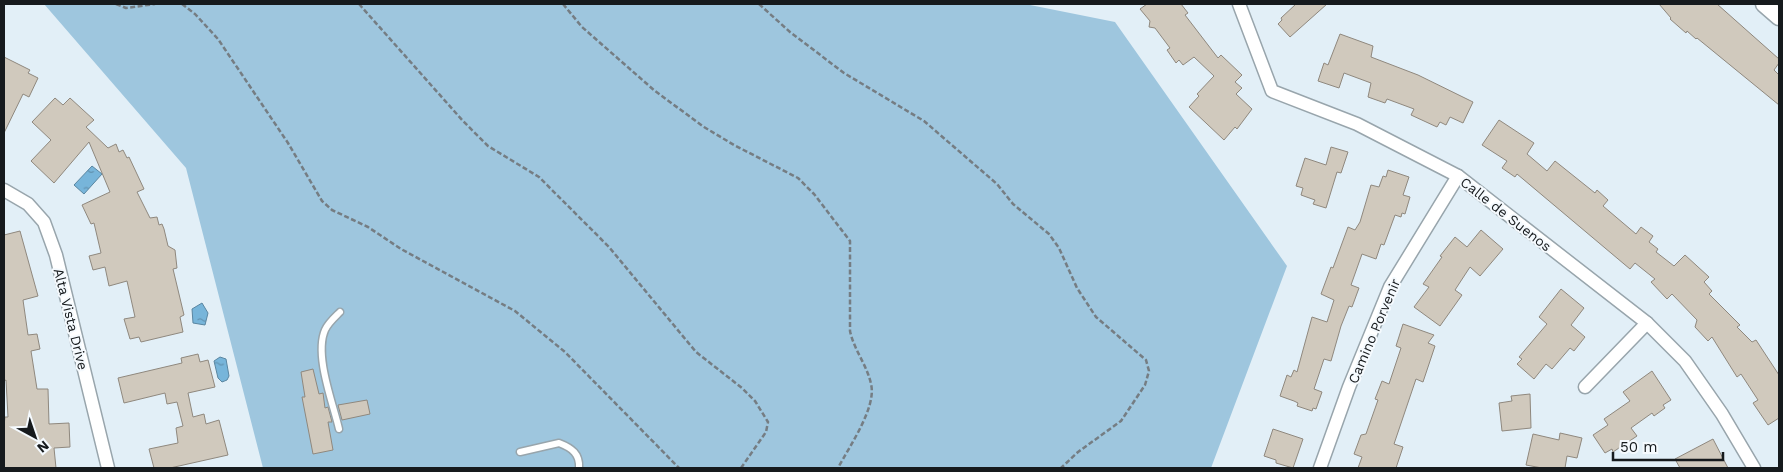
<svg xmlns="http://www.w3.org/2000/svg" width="1783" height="472" font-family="'Work Sans',sans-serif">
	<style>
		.green { fill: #9ec6de }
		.water { fill: url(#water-ripples); stroke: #5a86a1 }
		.building { fill: #d0c9bd; stroke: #8f887e }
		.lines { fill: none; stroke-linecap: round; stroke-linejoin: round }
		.service-casing { stroke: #98a5ac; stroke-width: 9 }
		.minor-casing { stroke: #98a5ac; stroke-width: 15 }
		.tertiary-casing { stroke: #98a5ac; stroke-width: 19 }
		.path { stroke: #757d83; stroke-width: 2.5; stroke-dasharray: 5 2.5; stroke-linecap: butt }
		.service { stroke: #fff; stroke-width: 6 }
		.minor { stroke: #fff; stroke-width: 12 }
		.tertiary { stroke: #fff; stroke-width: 16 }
		.labels { text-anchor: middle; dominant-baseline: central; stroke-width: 4; stroke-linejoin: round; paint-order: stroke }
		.street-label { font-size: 14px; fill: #161a1d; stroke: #f5fafe }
	</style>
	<defs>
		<pattern id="water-ripples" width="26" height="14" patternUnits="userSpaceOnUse" patternTransform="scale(1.25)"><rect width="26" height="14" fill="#77b5da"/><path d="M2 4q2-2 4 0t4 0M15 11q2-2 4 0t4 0" fill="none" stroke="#6192b0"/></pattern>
	</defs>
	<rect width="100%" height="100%" fill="#e2eff7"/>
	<polygon class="green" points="44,4 1025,4 1115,22 1287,266 1211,468 263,468 186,168"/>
	<g class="water">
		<polygon points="92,166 102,174 84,194 74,185"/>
		<polygon points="202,303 208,313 205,325 193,323 192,309"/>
		<polygon points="220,357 226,359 229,376 227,380 222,382 218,378 214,361"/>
	</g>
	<g class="building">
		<polygon points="1147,4 1181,4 1188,13 1185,15 1218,58 1221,55 1242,75 1235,82 1242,88 1236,94 1252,109 1237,129 1235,127 1224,140 1189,107 1199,96 1197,94 1214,76 1194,57 1183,65 1179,60 1176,63 1167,50 1170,48 1155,28 1149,27 1150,21 1140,9"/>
		<polygon points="1296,4 1327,4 1290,37 1278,24 1282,20 1281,18"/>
		<polygon points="1659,4 1717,4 1779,59 1779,63 1774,70 1779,75 1779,105 1697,38 1696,39 1687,31 1686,33 1670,19 1671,18"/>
		<polygon points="1340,34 1373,46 1371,57 1418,75 1473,102 1463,123 1450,117 1446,125 1440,122 1437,127 1411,115 1414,109 1387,99 1385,103 1368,97 1371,83 1344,73 1339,88 1318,81 1324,63 1328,65"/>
		<polygon points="4,57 30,70 28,73 38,78 29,97 23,94 4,133"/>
		<polygon points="55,98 63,105 70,98 94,120 86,127 108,148 116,144 119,152 123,150 127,158 129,157 144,189 137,192 150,218 157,217 159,225 162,224 164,229 168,246 175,250 177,268 173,269 184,315 180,317 183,332 141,342 139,337 130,339 124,319 135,317 127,281 109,286 105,267 93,270 89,256 101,253 94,223 91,224 82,205 110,192 89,142 54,183 31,161 51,140 32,122"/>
		<polygon points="1499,120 1534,143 1527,154 1547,171 1555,161 1595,193 1597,190 1608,200 1603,206 1636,234 1641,227 1653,236 1649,242 1658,249 1656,252 1674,266 1685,255 1709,277 1704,282 1712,291 1709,294 1740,325 1737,327 1752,342 1756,340 1779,375 1779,418 1768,425 1753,403 1758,400 1741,374 1737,377 1712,337 1708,341 1695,327 1697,320 1672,294 1667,299 1651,282 1655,279 1635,263 1630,269 1517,174 1515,177 1502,168 1507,161 1482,145"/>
		<polygon points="1331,147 1348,152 1341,173 1337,172 1326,208 1313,204 1315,200 1301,195 1303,188 1296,186 1305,158 1326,165"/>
		<polygon points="1388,170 1409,177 1403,195 1410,197 1405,214 1402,213 1401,217 1395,215 1384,245 1381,244 1376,259 1362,254 1351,285 1359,288 1352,307 1349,306 1341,326 1331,361 1324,359 1314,389 1322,392 1316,409 1313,408 1312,411 1297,406 1298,403 1294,401 1280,396 1287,375 1291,377 1294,370 1297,372 1312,317 1327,322 1334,300 1321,294 1331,267 1333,268 1348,227 1355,230 1360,222 1371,185 1379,187 1383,176 1386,177"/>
		<polygon points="1481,230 1503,249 1480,276 1470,267 1455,290 1462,295 1440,326 1414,307 1429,287 1423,284 1442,257 1440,256 1455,237 1467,247"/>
		<polygon points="20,231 38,296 23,300 28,335 37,334 40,349 31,351 37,389 48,389 49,424 69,423 70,447 54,448 56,468 4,468 4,425 5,417 8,417 6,380 4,381 4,235"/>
		<polygon points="1561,289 1584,308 1571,325 1585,337 1574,351 1570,348 1552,369 1546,364 1534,379 1517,364 1522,359 1519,357 1547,324 1539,317"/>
		<polygon points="1403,324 1434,335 1428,343 1435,346 1423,382 1416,379 1394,444 1403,447 1396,468 1358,468 1362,457 1354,454 1361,435 1366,434 1378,400 1375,399 1382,381 1389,384 1401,348 1396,346"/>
		<polygon points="198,354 200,362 208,360 215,387 188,393 193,417 204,414 206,424 219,420 228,455 170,468 154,468 149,449 178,443 176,428 183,426 177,402 167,404 165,393 124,403 118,378 182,363 181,358"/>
		<polygon points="313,369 319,394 323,393 325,408 328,407 332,422 328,422 333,450 313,454 302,397 305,397 301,372"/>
		<polygon points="1652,371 1671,400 1663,405 1665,408 1654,416 1652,413 1631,428 1637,436 1613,452 1612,449 1605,453 1593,435 1608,425 1604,419 1630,401 1623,392"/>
		<polygon points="1530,394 1531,428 1502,431 1499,403 1512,401 1511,396"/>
		<polygon points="367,400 370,414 342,420 338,405"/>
		<polygon points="1273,429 1303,439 1293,468 1276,463 1276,460 1264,456"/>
		<polygon points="1560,433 1582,438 1577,458 1567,456 1565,468 1542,468 1526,465 1533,434 1559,440"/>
		<polygon points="1713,439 1728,468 1680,468 1675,459"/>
	</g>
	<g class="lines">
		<defs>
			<g id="service">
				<path d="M339 429C333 403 314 355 325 330 328 323 335 317 340 312"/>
				<path d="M520 452 559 443C572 448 580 454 579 468"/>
			</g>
			<g id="minor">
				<polyline points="1239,4 1272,91 1357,124 1458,176 1647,323 1685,361 1722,414 1754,468"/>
				<polyline points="4,190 28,204 44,222 56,255 108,468"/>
				<polyline points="1585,387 1647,323"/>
				<polyline points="1320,468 1349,387 1390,287 1458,176"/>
			</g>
			<polyline id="tertiary" points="1764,4 1779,17"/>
		</defs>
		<use href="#service" class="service-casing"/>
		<use href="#minor" class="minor-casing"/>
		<use href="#tertiary" class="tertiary-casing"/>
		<g class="path">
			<polyline points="116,4 126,8 155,4"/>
			<polyline points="182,4 195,14 218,39 288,143 322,201 332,210 368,227 401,249 515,311 565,352 679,468"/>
			<polyline points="359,4 463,121 488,146 539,177 609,247 696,352 742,388 755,401 768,422 766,432 741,468"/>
			<path d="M563 4 582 27 655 91 704 127 734 145 798 178 814 194 850 241V331C854 350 867 365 871 384 877 407 849 447 838 468"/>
			<polyline points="759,4 790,32 844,73 924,121 997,184 1013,204 1049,234 1059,248 1077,288 1096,317 1146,360 1149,371 1145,385 1121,421 1078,452 1061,468"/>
		</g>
		<use href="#service" class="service"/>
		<use href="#minor" class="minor"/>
		<use href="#tertiary" class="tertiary"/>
	</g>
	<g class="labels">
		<g class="street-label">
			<text transform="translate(1506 214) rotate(38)">Calle de Suenos</text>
			<text transform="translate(71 319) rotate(76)">Alta Vista Drive</text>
			<text transform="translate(1374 331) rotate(-67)">Camino Porvenir</text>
		</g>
	</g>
	<rect width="1783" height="472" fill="none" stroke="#161a1d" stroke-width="10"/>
	<g transform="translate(35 437) rotate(140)" stroke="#f5fafe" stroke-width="4" paint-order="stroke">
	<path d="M0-4L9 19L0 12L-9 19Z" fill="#161a1d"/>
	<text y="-8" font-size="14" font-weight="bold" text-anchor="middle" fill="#161a1d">N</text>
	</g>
	<path d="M1613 452v8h110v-8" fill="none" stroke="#161a1d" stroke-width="2.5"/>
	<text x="1620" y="452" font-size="15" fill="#161a1d" stroke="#f5fafe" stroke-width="4" paint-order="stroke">50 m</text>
</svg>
